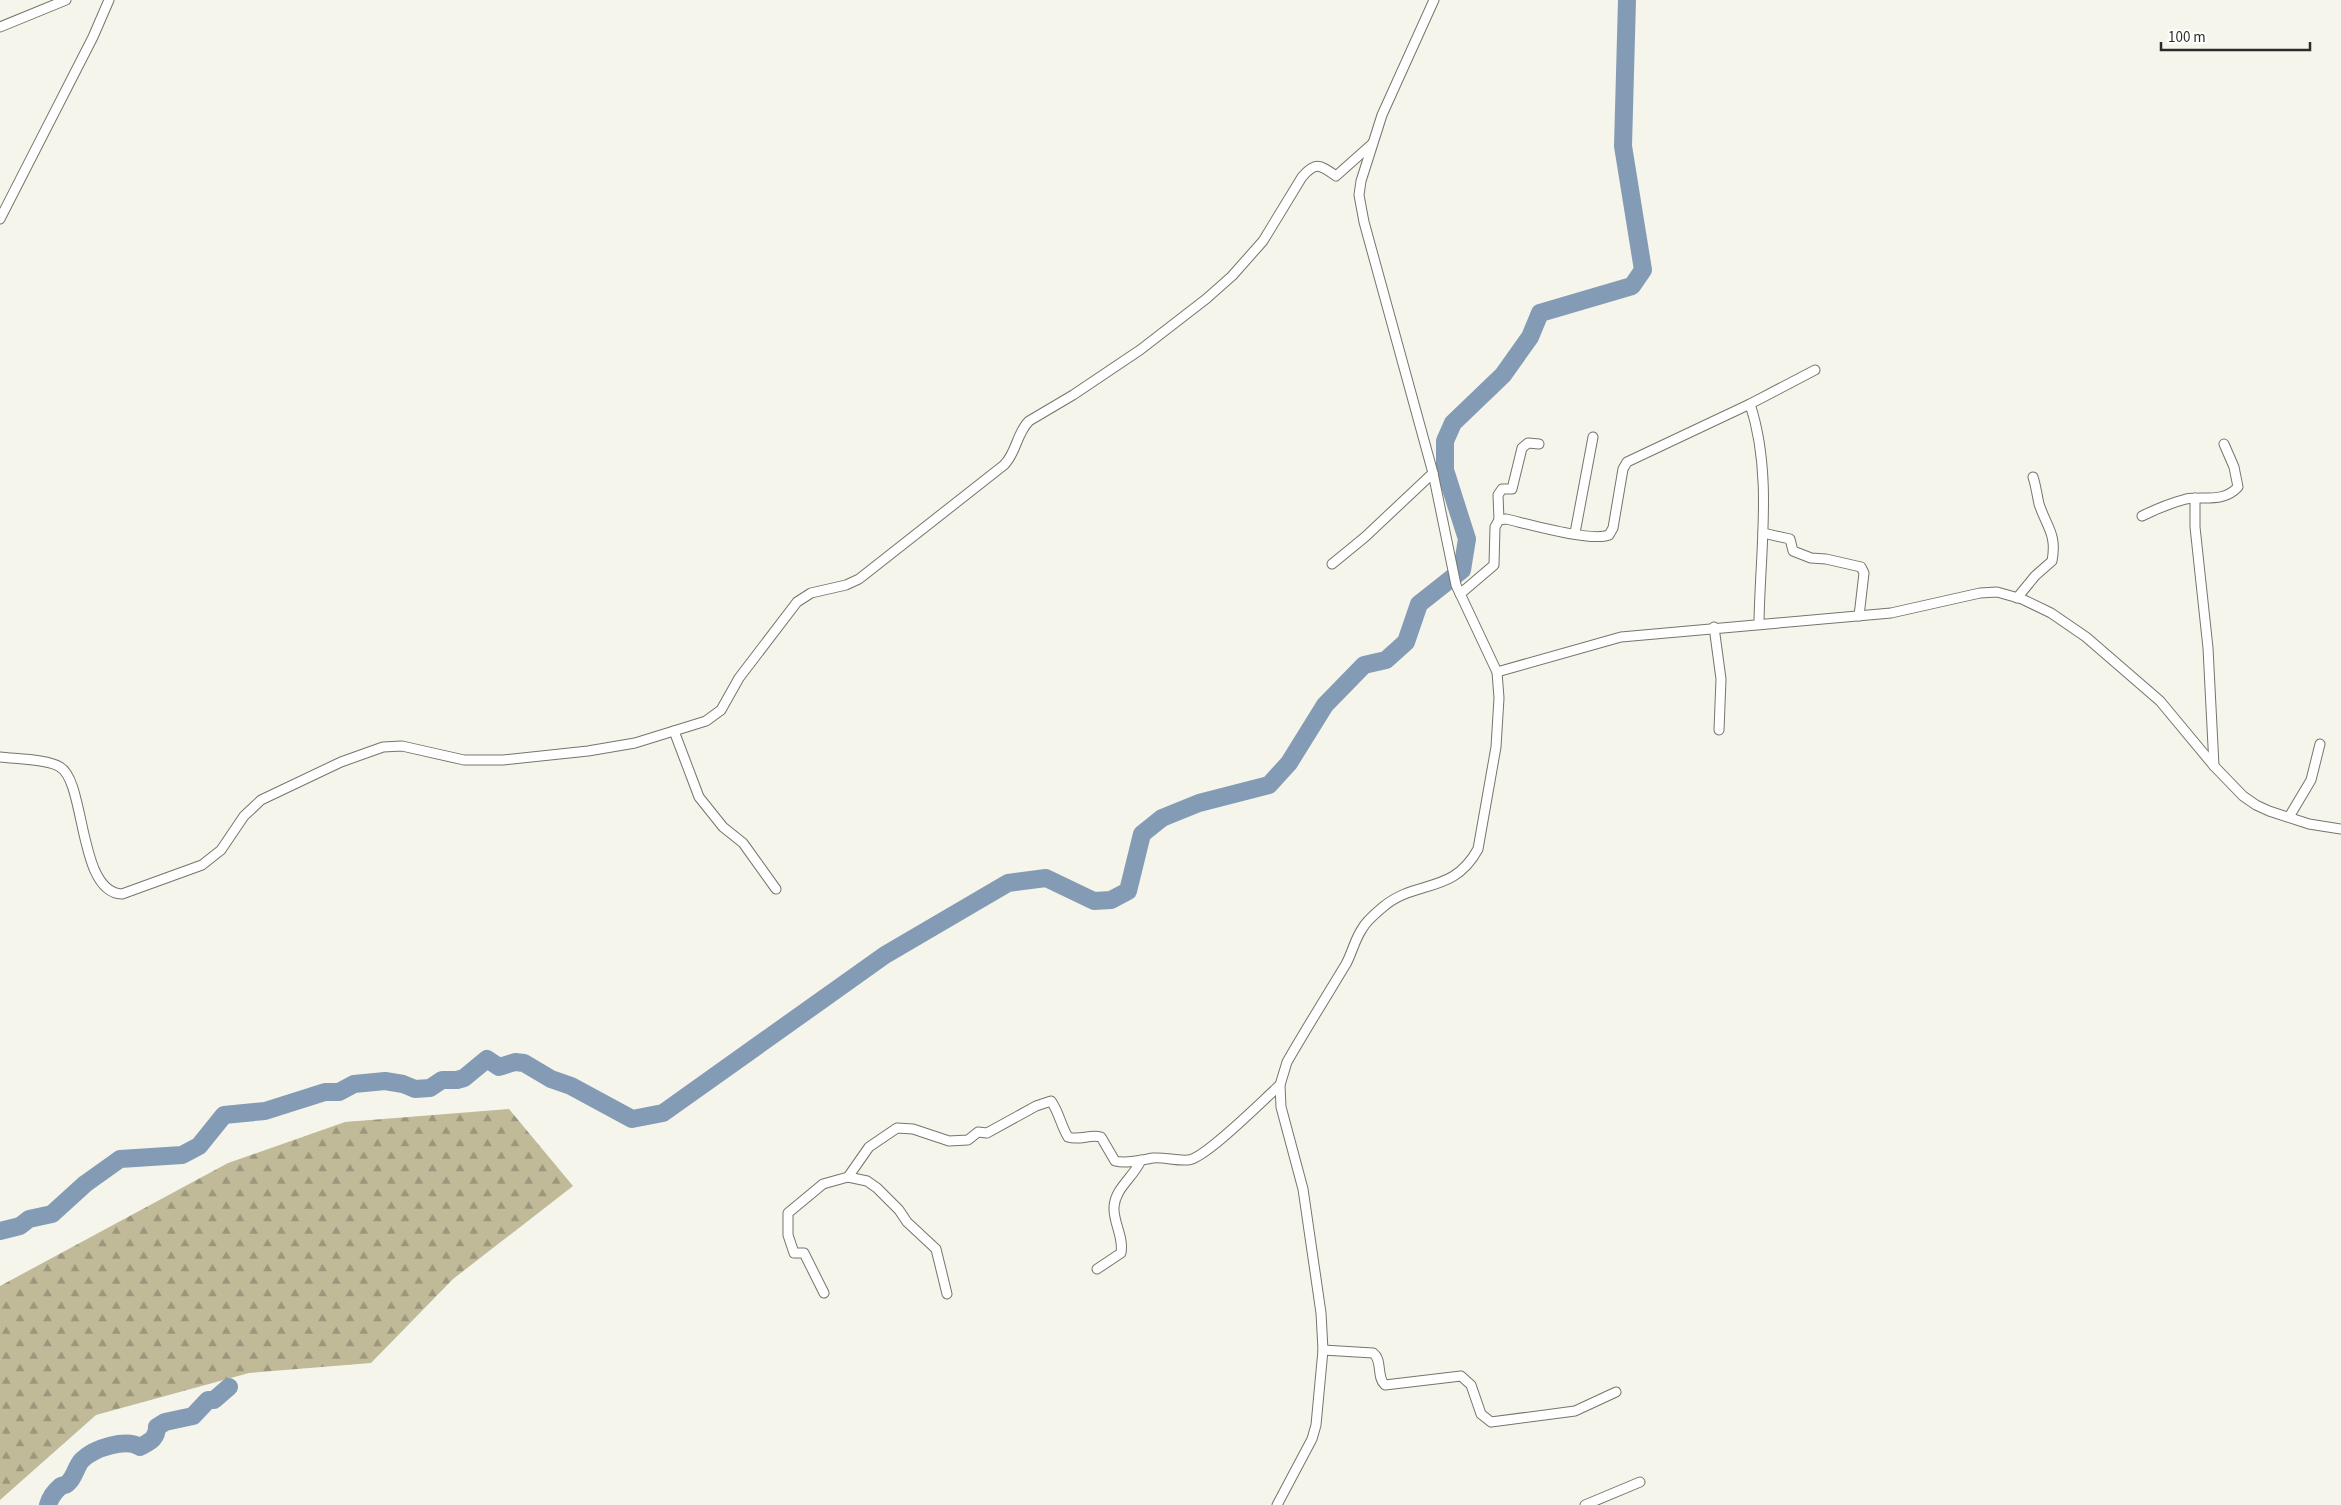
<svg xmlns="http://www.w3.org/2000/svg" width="2341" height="1505" font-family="'Source Sans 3',sans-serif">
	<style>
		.forest { fill: url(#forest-firs) }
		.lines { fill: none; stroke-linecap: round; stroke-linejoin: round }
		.river { stroke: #849bb6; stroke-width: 18 }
		.minor-casing { stroke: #76746c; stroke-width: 11 }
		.minor { stroke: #fff; stroke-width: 9 }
	</style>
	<defs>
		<pattern id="forest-firs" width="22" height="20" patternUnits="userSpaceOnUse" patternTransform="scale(1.25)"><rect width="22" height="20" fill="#c0ba98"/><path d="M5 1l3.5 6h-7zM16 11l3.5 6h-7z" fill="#9c977c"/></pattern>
	</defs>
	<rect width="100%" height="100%" fill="#f6f5eb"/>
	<polygon class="forest" points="509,1109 573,1186 453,1279 371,1363 249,1373 96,1415 0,1500 0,1286 228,1163 345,1122"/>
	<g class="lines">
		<g class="river">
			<polyline points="0,1231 20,1226 29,1219 52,1214 85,1184 120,1159 182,1155 199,1146 224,1115 265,1111 325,1092 339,1092 354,1084 385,1081 403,1084 415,1089 430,1088 442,1080 457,1080 464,1078 487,1059 499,1067 515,1062 524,1063 551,1079 571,1086 632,1119 663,1113 885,955 1008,883 1046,878 1094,901 1111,900 1128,891 1142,834 1162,818 1199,803 1269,785 1289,763 1325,705 1364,665 1386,660 1406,642 1419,604 1462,570 1467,539 1445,470 1445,441 1453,423 1503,375 1530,337 1540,313 1632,286 1643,270 1623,146 1627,0"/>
			<path d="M48 1505C50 1498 55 1491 61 1486 64 1485 67 1485 68 1483 75 1477 76 1466 82 1460 94 1448 126 1438 140 1447 149 1442 157 1439 157 1427L165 1422 193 1416 208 1400H214L229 1387"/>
		</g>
		<defs>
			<g id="minor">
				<polyline points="0,27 66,0"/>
				<polyline points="0,219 93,37 109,0"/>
				<path d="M1750 404C1773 474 1760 550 1759 623"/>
				<polyline points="2195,498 2195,527 2208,648 2214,766"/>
				<path d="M2142 516C2156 509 2171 503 2186 499 2205 496 2223 503 2238 487L2234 467 2224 444"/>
				<polyline points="1499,520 1498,495 1502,489 1512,489 1522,448 1528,443 1539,444"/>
				<polyline points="1575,533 1593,437"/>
				<polyline points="1763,533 1790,539 1793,551 1811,558 1826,559 1861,567 1864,573 1859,616"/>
				<polyline points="1332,564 1365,537 1433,473"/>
				<path d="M1460 594 1494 565 1495 527 1499 520 1506 519C1528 524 1590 542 1609 535L1613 528 1623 469 1627 462 1750 404 1815 370"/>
				<path d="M2017 598 2035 576 2052 561C2057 534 2047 528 2039 504 2037 495 2036 486 2033 477"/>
				<polyline points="1714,627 1721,679 1719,730"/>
				<polyline points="1497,672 1621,637 1891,613 1980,593 1997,592 2022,599 2051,613 2086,637 2160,701 2214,766 2243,796 2256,805 2269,811 2309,824 2341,829"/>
				<polyline points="674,731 699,797 723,827 743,843 776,889"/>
				<path d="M0 757C15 759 48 759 60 767 86 782 78 893 122 894L202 865 221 850 244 816 261 800 341 762 383 747 402 746 464 760H503L588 751 635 743 706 721 721 710 739 678 797 602 811 593 846 585 859 579 1004 465C1017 452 1016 434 1029 421L1073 395 1140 350 1206 299 1232 276 1263 241 1302 177C1316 161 1320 165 1336 176L1372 144"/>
				<polyline points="2289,817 2311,780 2320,744"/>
				<polyline points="848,1177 867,1181 877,1188 899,1210 907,1222 936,1249 947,1294"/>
				<path d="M1097 1269 1121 1253C1124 1237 1113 1222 1114 1207 1115 1188 1134 1177 1141 1160"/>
				<path d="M824 1293 804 1253H794L788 1235V1213L823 1184 848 1177 869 1147 897 1128 913 1129 949 1141 968 1140 978 1132 987 1133 1036 1106 1051 1101C1059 1112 1061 1126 1068 1137 1080 1141 1089 1134 1101 1137L1115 1161C1127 1164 1141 1160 1153 1158 1165 1157 1176 1161 1188 1160 1205 1159 1264 1099 1280 1085"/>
				<path d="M1323 1350 1373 1353C1383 1360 1376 1377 1385 1385L1461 1376 1471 1385 1481 1414 1491 1422 1575 1411 1616 1392"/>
				<path d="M1277 1505 1312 1439 1316 1425 1323 1350 1321 1313 1303 1189 1281 1107 1280 1085 1287 1062C1306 1029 1326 997 1346 964 1352 953 1355 939 1362 929 1366 921 1376 913 1383 907 1416 879 1453 895 1478 849L1496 747 1499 698 1497 672 1456 585 1433 473 1364 222 1359 195 1361 181 1382 115 1434 0"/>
				<polyline points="1585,1505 1640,1482"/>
			</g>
		</defs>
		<use href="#minor" class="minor-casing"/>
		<use href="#minor" class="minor"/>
	</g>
	<path d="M2161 42v8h149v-8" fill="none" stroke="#2c2b28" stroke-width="2.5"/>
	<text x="2168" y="42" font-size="15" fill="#2c2b28" stroke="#ffffff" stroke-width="4" paint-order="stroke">100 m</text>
</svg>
